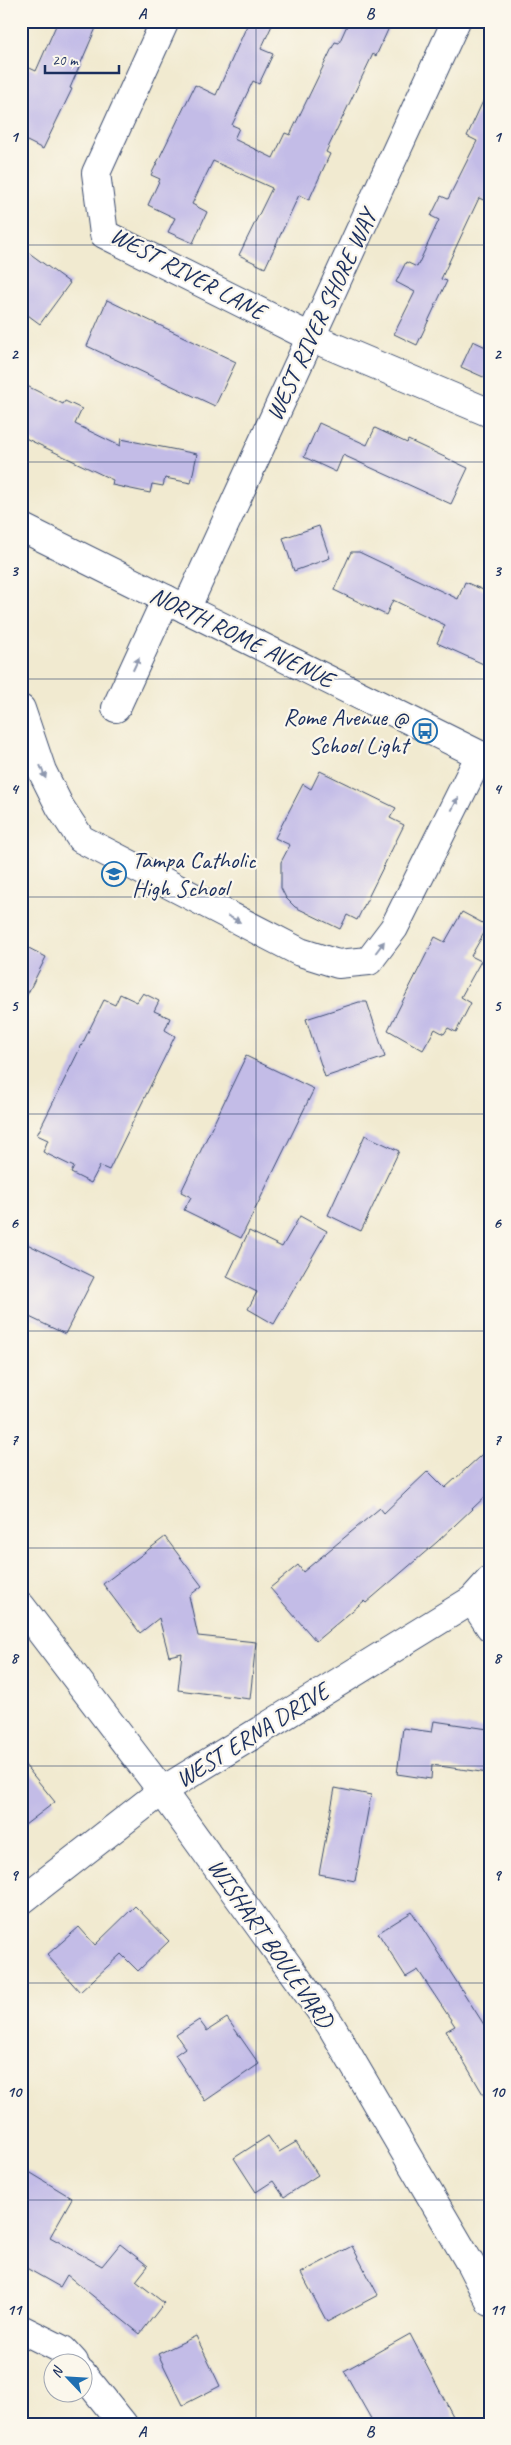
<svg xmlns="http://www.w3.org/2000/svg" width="511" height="2445" font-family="Caveat,sans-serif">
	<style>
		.building { fill: #c3bce7 }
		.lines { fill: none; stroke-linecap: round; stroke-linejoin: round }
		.minor-casing { stroke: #3b4b6f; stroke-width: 30 }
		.minor { stroke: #fff; stroke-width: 28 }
		.oneway { fill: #8d97ae }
		.grid { fill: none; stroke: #1b2f5e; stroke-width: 1; stroke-opacity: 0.55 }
		.labels { text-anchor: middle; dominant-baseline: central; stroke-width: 4.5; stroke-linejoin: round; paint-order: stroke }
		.street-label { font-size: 24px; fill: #1b2f5e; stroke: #fbf7ec }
		.poi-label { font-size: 24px; fill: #1b2f5e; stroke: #fbf7ec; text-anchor: end }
		.neatline { fill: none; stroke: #1b2f5e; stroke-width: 2 }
		.grid-label { font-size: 16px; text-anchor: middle; font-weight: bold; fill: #1b2f5e }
	</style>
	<rect width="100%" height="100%" fill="#fbf7ec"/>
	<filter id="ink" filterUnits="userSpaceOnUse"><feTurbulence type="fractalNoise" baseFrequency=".02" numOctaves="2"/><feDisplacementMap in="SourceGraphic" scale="10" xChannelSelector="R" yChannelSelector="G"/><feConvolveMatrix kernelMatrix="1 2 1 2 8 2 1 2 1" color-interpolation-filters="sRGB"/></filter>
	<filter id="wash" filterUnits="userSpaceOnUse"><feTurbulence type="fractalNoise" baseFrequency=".0096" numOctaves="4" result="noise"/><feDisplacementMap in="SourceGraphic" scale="20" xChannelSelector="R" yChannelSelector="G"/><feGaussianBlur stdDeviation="1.12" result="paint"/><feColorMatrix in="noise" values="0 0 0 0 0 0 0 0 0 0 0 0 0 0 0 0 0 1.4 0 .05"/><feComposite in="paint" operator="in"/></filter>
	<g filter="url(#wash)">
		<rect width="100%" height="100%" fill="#f1ead0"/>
		<g id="blocks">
			<g class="building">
				<polygon points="58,21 99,21 70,88 72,89 43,149 21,138 21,64 36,71"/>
				<polygon points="249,21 274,21 261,49 273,54 259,84 253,81 232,125 239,128 234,139 273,158 285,133 290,135 335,42 339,43 349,21 392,21 376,56 373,54 326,152 330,154 309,200 299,195 265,268 239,255 272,188 213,161 192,204 207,212 193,243 168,232 175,218 148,205 160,179 151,175 195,85 216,95"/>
				<polygon points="490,86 490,203 479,198 441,279 447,281 417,345 394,334 415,292 396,282 406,262 417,267 439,220 431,216 441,196 448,199 477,141 467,136"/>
				<polygon points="21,247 70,283 40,324 21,310"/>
				<polygon points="107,300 236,362 215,406 87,346"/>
				<polygon points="473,341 490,349 490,380 461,367"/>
				<polygon points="21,383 63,404 65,401 82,409 75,424 120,446 121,439 197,454 191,483 165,478 163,486 152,484 150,493 112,485 113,480 21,436"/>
				<polygon points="319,423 367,445 375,428 407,443 408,440 468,468 451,504 343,455 336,472 304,457"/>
				<polygon points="319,526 330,558 294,571 283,538"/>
				<polygon points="351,552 359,552 458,599 465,582 490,593 490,667 437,643 445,625 393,600 386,615 334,590"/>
				<polygon points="320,771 396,808 390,818 404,825 357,920 347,915 340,929 295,907 286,898 281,888 281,862 290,845 275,838 303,784 311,789"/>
				<polygon points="462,912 488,926 471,956 481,961 461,997 471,1003 456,1032 448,1028 444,1034 435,1029 423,1050 388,1030 435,937 445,942"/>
				<polygon points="21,944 46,957 21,1007"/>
				<polygon points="143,993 159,1001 154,1011 170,1018 165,1030 175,1036 109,1170 100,1166 91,1183 71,1173 74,1167 43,1152 48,1140 37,1135 104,1000 115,1005 120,994 137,1002"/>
				<polygon points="359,1002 367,1002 385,1057 325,1077 306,1019"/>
				<polygon points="246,1056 314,1089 241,1238 184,1210 191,1197 181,1192"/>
				<polygon points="365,1135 399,1151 361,1231 328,1215"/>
				<polygon points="300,1216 327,1231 274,1324 248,1309 257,1292 227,1277 249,1231 282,1247"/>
				<polygon points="21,1241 94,1277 65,1334 21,1313"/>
				<polygon points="490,1447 490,1492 437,1542 366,1603 364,1601 316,1641 270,1588 298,1565 303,1572 380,1508 384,1513 428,1471 445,1488"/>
				<polygon points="165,1537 202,1586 189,1596 198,1636 256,1642 250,1699 178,1690 182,1653 169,1656 159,1618 140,1633 103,1584"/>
				<polygon points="434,1721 488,1729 486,1748 490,1748 488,1773 432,1765 431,1779 397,1774 403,1728 432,1732"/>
				<polygon points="21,1760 55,1802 21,1828"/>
				<polygon points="335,1788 371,1795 355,1881 319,1874"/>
				<polygon points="135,1906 169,1941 138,1971 121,1954 80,1992 47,1955 79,1927 95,1945"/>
				<polygon points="412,1912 490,2034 490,2106 446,2031 455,2026 418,1970 406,1977 378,1933"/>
				<polygon points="227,2018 259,2064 205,2101 175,2055 185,2048 176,2035 199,2020 207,2031"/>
				<polygon points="268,2136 279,2152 296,2142 318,2175 284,2197 273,2181 256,2192 234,2158"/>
				<polygon points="21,2167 72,2198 50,2237 102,2266 120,2244 148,2266 136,2281 164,2303 140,2334 67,2275 60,2287 21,2265"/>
				<polygon points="352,2246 378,2295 327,2322 301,2273"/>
				<polygon points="410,2334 454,2418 443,2424 374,2424 344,2371"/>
				<polygon points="196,2336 220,2386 183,2405 158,2354"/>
			</g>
		</g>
	</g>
	<g filter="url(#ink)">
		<use href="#blocks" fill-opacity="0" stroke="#3b4b6f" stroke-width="1"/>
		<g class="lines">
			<defs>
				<g id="minor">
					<polyline points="165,21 96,173 104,234 310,337 490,413"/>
					<polyline points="21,527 490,760"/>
					<polyline points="186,609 456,21"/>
					<polyline points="116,708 166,599"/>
					<polyline points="21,709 42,771 60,807 81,839 300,952 338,964 369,961 394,928 480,755"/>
					<polyline points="472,1600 490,1627"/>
					<polyline points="21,1606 162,1791 330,2024 471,2265 490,2302"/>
					<polyline points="21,1901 162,1791 472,1600 490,1580"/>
					<polyline points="21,2329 63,2350 74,2362"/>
					<polyline points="82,2373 123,2424"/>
				</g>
			</defs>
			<use href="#minor" class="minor-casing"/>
			<use href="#minor" class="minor"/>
		</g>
		<defs><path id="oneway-solid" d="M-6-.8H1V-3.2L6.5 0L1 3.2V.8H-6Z" transform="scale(1.25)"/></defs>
		<g class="oneway">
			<use href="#oneway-solid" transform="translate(136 664) rotate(-65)"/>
			<use href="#oneway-solid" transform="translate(43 772) rotate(67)"/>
			<use href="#oneway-solid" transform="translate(455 804) rotate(-62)"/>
			<use href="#oneway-solid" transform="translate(234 919) rotate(27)"/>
			<use href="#oneway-solid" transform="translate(380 947) rotate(-53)"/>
		</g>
	</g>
	<path class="grid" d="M256 21V2424M21 245H490M21 462H490M21 679H490M21 897H490M21 1114H490M21 1331H490M21 1548H490M21 1766H490M21 1983H490M21 2200H490"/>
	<defs>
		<symbol id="bus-ring" viewBox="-11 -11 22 22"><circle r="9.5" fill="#fbf7ec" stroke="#1f6fb2" stroke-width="1.5"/><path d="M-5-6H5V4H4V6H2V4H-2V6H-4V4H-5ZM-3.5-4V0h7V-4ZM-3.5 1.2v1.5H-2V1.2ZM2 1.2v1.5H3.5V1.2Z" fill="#1f6fb2"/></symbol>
		<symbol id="school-ring" viewBox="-11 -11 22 22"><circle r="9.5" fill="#fbf7ec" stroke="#1f6fb2" stroke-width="1.5"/><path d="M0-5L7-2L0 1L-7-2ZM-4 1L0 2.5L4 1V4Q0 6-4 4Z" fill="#1f6fb2"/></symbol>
	</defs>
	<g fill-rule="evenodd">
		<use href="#bus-ring" x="411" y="717" width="28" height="28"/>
		<use href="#school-ring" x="100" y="860" width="28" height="28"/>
	</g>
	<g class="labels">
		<g class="street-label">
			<text transform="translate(188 273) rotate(28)">WEST RIVER LANE</text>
			<text transform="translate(321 315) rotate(-65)">WEST RIVER SHORE WAY</text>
			<text transform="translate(242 637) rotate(26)">NORTH ROME AVENUE</text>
			<text transform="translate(252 1735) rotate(-32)">WEST ERNA DRIVE</text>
			<text transform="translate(271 1943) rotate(55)">WISHART BOULEVARD</text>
		</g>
		<g class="poi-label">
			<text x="408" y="717">Rome Avenue @<tspan x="408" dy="28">School Light</tspan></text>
			<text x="132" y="860" text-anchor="start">Tampa Catholic<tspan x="132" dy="28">High School</tspan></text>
		</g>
	</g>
	<rect width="511" height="2445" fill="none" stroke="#fbf7ec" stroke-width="55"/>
	<g transform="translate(68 2378) rotate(295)"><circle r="24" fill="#fbf7ec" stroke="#a1a7b3"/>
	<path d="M0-4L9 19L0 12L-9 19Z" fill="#1f6fb2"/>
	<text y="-8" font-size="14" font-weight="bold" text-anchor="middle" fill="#1b2f5e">N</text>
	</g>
	<path d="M45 65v8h74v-8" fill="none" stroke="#1b2f5e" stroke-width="2.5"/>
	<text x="52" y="65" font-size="15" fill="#1b2f5e" stroke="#fbf7ec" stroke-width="4" paint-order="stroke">20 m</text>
	<rect x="28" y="28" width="456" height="2390" class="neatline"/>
	<g class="grid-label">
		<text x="142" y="19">A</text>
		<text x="370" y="19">B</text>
		<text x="14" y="142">1</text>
		<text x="497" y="142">1</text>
		<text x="14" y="359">2</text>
		<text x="497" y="359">2</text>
		<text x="14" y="576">3</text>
		<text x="497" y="576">3</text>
		<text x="14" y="794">4</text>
		<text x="497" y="794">4</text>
		<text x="14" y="1011">5</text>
		<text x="497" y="1011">5</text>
		<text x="14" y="1228">6</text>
		<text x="497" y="1228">6</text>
		<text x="14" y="1445">7</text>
		<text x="497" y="1445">7</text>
		<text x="14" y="1663">8</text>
		<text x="497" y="1663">8</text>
		<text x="14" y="1880">9</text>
		<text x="497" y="1880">9</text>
		<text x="14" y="2097">10</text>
		<text x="497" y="2097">10</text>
		<text x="14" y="2315">11</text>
		<text x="497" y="2315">11</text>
		<text x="142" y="2437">A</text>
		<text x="370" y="2437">B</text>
	</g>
</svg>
